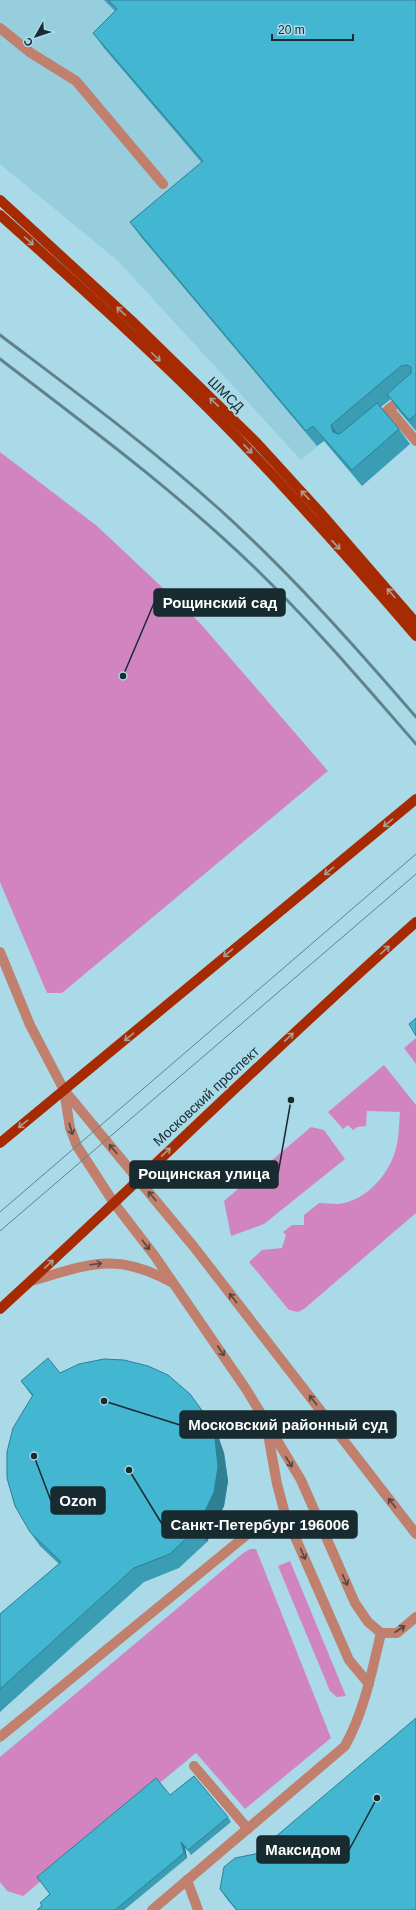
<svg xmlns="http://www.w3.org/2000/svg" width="416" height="1910" font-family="Arial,sans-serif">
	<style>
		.built { fill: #96cedd }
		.green { fill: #d284c1 }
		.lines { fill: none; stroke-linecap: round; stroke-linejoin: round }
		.service { stroke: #c17f6d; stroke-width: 10 }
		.tertiary { stroke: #c17f6d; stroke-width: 10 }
		.primary { stroke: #a72b02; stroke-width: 10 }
		.tram { stroke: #61828b; stroke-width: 1 }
		.rail { stroke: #61828b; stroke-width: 3 }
		.wall { fill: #3a9db4 }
		.shaded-wall { fill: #2f8092 }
		.building { fill: #43b7d1; stroke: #2f8092 }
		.oneway { stroke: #a99d97 }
		.oneway2 { stroke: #534845 }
		.labels { text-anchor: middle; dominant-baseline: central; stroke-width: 3.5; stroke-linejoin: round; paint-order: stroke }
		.street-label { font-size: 14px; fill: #182b30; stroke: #aadae7 }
		.leader { fill: none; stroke: #182b30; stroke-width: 1.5 }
		.callout-dot { fill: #182b30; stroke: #aadae7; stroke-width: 1.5 }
		.callout { fill: #182b30; stroke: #182b30; stroke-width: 1.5 }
		.callout-label { font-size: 15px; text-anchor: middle; font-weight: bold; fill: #fff }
	</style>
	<rect width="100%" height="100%" fill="#aadae7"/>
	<polygon class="built" points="0,0 416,0 416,364 301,460 118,261 0,164"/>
	<g class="green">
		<polygon points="0,452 97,526 199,622 328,771 62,993 47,993 0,882"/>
		<polygon points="416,1038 416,1064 404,1048"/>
		<path d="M384 1065 416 1105V1213L304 1309 298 1312 289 1310 249 1262 262 1250 282 1248 286 1235 283 1232 292 1225H304V1215L319 1203C325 1203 332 1204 338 1204 365 1201 387 1177 395 1152 399 1140 399 1125 400 1112L367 1111 366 1126 357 1127 353 1130 348 1125 343 1129 328 1112Z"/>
		<polygon points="311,1127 324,1130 345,1159 264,1224 231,1236 224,1201"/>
		<polygon points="250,1549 256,1549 331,1738 245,1809 196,1753 23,1896 7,1891 0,1882 0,1757 242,1554"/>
		<polygon points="290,1561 346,1696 337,1697 330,1691 278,1566"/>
	</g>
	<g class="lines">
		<g class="service">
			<polyline points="0,28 31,53 76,81 163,184"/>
			<polyline points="389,409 416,441"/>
			<polyline points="375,421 416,386"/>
			<polyline points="266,1423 277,1484 285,1514 349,1660 369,1684"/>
			<polyline points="0,1737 249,1533 285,1514"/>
			<polyline points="194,1766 248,1829"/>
			<polyline points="187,1880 198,1910"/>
			<path d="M152 1910 345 1746C364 1712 372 1671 381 1633"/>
		</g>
		<g class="tertiary">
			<polyline points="0,952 30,1025 64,1090 194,1247 416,1534"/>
			<polyline points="64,1090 70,1128 77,1146 114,1203 154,1255 246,1389 301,1480 355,1603 368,1622 381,1633 397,1633 416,1617"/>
			<path d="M31 1281C88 1265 115 1251 171 1282"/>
		</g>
		<g class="primary">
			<polyline points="0,200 134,323 257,443 319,511 416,623"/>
			<path d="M0 215C85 291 170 367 248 449 306 510 362 573 416 636"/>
			<polyline points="0,1143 416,799"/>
			<path d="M0 1309C140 1181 274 1048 416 922"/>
		</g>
		<g class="tram">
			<polyline points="0,1212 416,854"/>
			<polyline points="0,1231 416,874"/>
		</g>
		<g class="rail">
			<path d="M0 335C74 391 149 446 218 508 290 573 353 644 416 717"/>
			<path d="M0 359C86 425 174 490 253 566 311 622 363 683 416 744"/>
		</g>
	</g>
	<g class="wall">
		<polygon points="104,0 416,0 416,431 398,410 391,399 381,407 399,429 410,444 362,486 324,441 317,446 141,237 130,222 202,163 104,48 93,33 115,11"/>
		<polygon points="60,1373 216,1430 224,1453 228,1481 224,1506 207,1542 179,1568 144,1582 0,1712 0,1614 59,1564 40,1546 30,1532 32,1396 21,1381"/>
		<polygon points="170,1795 228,1817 231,1822 191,1855 185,1847 187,1858 124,1910 37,1910 41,1906 50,1894 37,1877"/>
		<polygon points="255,1854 416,1910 236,1910 226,1898 220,1889"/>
	</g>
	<g class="shaded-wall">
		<polygon points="331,425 342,440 333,432"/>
		<polygon points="206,1416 216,1430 224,1453 228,1481 224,1506 207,1542 197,1528"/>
		<polygon points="181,1842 185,1847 187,1858 184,1853"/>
	</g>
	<g class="building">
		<polygon points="108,0 416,0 416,414 409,420 387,394 411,373 411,367 407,365 401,366 331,425 333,432 338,434 341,433 377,403 399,429 352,470 313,426 306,431 130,222 203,161 93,33 117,9"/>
		<polygon points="416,1018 416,1036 409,1024"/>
		<polygon points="48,1358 60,1373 79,1364 104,1359 124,1360 148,1366 168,1375 190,1394 206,1416 215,1439 218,1467 214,1492 197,1528 170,1554 134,1568 0,1689 0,1614 61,1562 30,1532 15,1506 7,1478 7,1452 13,1428 33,1395 21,1381"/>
		<polygon points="416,1718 416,1910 237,1910 220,1889 224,1867 235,1858 255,1854"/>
		<polygon points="194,1776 228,1817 188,1850 181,1842 184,1853 115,1910 37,1910 42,1906 40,1903 50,1894 37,1877 156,1778 170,1795"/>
	</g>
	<defs><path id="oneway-shaft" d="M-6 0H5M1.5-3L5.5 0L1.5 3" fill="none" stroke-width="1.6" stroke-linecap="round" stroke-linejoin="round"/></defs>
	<g class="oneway">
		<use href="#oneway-shaft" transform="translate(29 241) rotate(42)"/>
		<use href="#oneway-shaft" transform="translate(121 311) rotate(-137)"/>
		<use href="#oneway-shaft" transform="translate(156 357) rotate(45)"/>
		<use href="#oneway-shaft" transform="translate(214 402) rotate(-136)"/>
		<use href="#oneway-shaft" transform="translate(248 449) rotate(46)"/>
		<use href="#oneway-shaft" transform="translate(305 495) rotate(-133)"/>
		<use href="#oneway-shaft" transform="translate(336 545) rotate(47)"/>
		<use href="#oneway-shaft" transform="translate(391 593) rotate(-131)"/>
		<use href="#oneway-shaft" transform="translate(388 823) rotate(140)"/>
		<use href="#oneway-shaft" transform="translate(329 871) rotate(141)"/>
		<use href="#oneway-shaft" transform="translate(385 950) rotate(-42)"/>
		<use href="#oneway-shaft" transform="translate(228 953) rotate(140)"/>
		<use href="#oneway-shaft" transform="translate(129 1037) rotate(140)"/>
		<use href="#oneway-shaft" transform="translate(289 1037) rotate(-43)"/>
		<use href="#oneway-shaft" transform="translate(23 1124) rotate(141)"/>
		<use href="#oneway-shaft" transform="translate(166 1152) rotate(-43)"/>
		<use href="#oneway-shaft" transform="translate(49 1264) rotate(-43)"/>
	</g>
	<g class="oneway2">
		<use href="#oneway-shaft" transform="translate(71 1129) rotate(73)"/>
		<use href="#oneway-shaft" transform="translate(113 1149) rotate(-130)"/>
		<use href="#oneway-shaft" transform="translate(152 1196) rotate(-130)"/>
		<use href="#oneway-shaft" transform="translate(146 1245) rotate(53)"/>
		<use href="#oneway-shaft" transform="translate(96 1264) rotate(-7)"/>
		<use href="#oneway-shaft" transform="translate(233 1298) rotate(-128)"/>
		<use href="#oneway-shaft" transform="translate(221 1351) rotate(56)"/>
		<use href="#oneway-shaft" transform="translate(313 1400) rotate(-128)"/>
		<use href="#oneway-shaft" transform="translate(289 1462) rotate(58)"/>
		<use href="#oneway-shaft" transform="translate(392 1503) rotate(-128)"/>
		<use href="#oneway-shaft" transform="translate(303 1554) rotate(66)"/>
		<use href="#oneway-shaft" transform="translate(345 1580) rotate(65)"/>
		<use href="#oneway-shaft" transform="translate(400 1629) rotate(-33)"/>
	</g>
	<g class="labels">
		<g class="street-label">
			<text transform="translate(226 394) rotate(44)">ШМСД</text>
			<text transform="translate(206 1096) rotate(-43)">Московский проспект</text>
		</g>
	</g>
	<path class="leader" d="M123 676L154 603M291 1100L278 1174M104 1401L180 1425M34 1456L51 1501M129 1470L162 1524M377 1798L349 1850"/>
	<g class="callout-dot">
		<circle cx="123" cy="676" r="4"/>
		<circle cx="291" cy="1100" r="4"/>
		<circle cx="104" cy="1401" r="4"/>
		<circle cx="34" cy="1456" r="4"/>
		<circle cx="129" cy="1470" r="4"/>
		<circle cx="377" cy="1798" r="4"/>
	</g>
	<g class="callout">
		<rect x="154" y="589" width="131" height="27" rx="4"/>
		<rect x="130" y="1161" width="148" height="27" rx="4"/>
		<rect x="180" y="1411" width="216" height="27" rx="4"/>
		<rect x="51" y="1487" width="54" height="27" rx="4"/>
		<rect x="162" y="1511" width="195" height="27" rx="4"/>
		<rect x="257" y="1836" width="92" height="27" rx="4"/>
	</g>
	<g class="callout-label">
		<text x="220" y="608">Рощинский сад</text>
		<text x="204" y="1179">Рощинская улица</text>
		<text x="288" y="1430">Московский районный суд</text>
		<text x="78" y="1506">Ozon</text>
		<text x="260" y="1530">Санкт-Петербург 196006</text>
		<text x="303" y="1855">Максидом</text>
	</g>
	<g transform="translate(36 36) rotate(231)" stroke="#aadae7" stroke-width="3" paint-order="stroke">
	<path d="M0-3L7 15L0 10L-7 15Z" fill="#182b30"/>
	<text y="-6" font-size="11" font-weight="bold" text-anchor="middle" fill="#182b30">С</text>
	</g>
	<path d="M272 34v6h81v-6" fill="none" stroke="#182b30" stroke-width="2"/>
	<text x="278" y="34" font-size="12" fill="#182b30" stroke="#aadae7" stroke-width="3" paint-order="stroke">20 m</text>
</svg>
